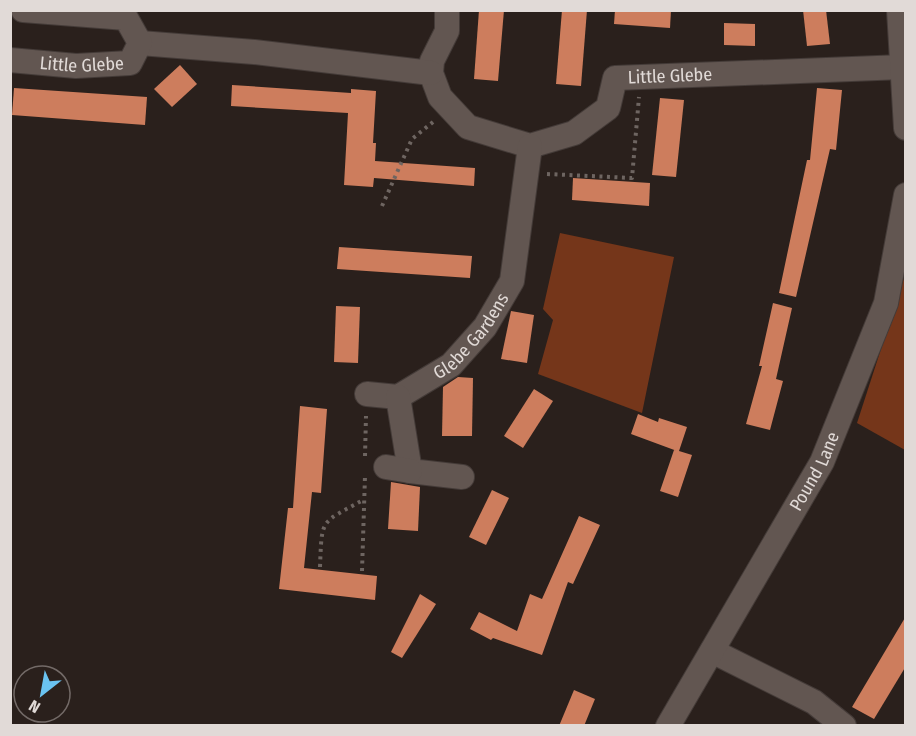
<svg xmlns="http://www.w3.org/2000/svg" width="916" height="736" font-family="'Fira Sans Condensed',sans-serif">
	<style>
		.green { fill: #75361a }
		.building { fill: #cd7d5d }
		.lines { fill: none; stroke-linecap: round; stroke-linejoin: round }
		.minor-casing { stroke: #443b38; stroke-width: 26 }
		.path { stroke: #6e6561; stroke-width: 4; stroke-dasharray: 3 4.5; stroke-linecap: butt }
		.minor { stroke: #625651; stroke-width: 24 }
		.labels { text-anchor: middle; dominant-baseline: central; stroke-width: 6; stroke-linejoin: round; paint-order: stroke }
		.street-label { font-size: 18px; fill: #e1dad7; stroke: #2a201c }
	</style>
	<rect width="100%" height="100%" fill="#2a201c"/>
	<g class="green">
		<polygon points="560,233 674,257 642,413 538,374 553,320 543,309"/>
		<polygon points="905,275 905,450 857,423"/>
	</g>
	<g class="building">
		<polygon points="479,10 504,10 498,81 474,79"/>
		<polygon points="562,10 587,10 581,86 556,84"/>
		<polygon points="615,10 671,10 670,28 614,24"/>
		<polygon points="803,10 826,10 830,44 807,46"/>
		<polygon points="724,23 755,24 755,46 724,45"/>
		<polygon points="180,65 197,84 172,107 154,89"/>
		<polygon points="232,85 351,93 351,89 376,91 373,143 376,143 375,161 475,168 474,186 374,178 373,187 344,185 348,113 231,106"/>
		<polygon points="14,88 147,97 145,125 12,115"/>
		<polygon points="817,88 842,90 836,150 830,149 796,297 779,293 807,160 810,160"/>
		<polygon points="660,98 684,100 676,177 652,175"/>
		<polygon points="573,178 650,183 649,206 572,200"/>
		<polygon points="339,247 472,256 470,278 337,269"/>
		<polygon points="773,303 792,308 776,379 783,381 770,430 746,424 762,366 759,366"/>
		<polygon points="336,306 360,307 358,363 334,362"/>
		<polygon points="511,311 534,315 527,363 501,359"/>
		<polygon points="458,377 473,378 472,436 442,436 443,387"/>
		<polygon points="534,389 553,401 523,448 504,436"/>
		<polygon points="300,406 327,409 321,493 312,492 304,568 377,576 375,600 279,589 288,508 293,508"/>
		<polygon points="638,414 658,422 659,418 687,427 679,451 692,455 678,497 660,491 674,450 677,451 631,434"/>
		<polygon points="391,482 420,487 418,531 388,529"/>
		<polygon points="492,490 509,498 486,545 469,537"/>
		<polygon points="579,516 600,525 573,584 568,582 542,655 493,638 491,640 470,629 479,612 517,631 530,594 542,599"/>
		<polygon points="420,594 436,604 402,658 391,652"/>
		<polygon points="906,616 906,666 874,719 852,707"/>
		<polygon points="574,690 595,699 584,726 559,726"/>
	</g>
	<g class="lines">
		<defs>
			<g id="minor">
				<path id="s1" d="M447 10V31L432 61 431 73 440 97 468 127 530 146 574 133 608 108 615 78 903 67"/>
				<polyline points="899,10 906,128"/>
				<polyline points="140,43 254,52 431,73"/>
				<path id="s2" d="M10 60 76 66 130 63 140 43 126 18 23 10"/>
				<path id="s3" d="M367 394 398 397 451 365 485 327 512 281 530 146"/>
				<polyline points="398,397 410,471 462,477"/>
				<polyline points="386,467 410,471"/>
				<polyline points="712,651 814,702 844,726"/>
				<path id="s4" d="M668 726 822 462 886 303 906 195"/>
			</g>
		</defs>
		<use href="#minor" class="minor-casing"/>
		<g class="path">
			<polyline points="547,174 632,178 639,97"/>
			<polyline points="382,206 412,139 433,122"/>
			<polyline points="365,456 366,416"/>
			<path d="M320 567C322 517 320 524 363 500"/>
			<polyline points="362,571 365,476"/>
		</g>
		<use href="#minor" class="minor"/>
	</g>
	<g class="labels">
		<g class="street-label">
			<text stroke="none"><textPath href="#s2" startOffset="72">Little Glebe</textPath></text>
			<text stroke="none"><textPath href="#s1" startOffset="372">Little Glebe</textPath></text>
			<text stroke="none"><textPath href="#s3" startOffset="128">Glebe Gardens</textPath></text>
			<text stroke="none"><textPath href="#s4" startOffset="294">Pound Lane</textPath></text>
		</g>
	</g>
	<rect width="916" height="736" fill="none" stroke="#e1dad7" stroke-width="24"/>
	<g transform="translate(42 694) rotate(211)"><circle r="28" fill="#2a201c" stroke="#736a67" stroke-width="1.5"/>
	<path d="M0-4.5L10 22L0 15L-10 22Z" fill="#6ac3f1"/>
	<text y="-9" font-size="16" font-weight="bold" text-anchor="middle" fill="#e1dad7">N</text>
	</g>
</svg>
